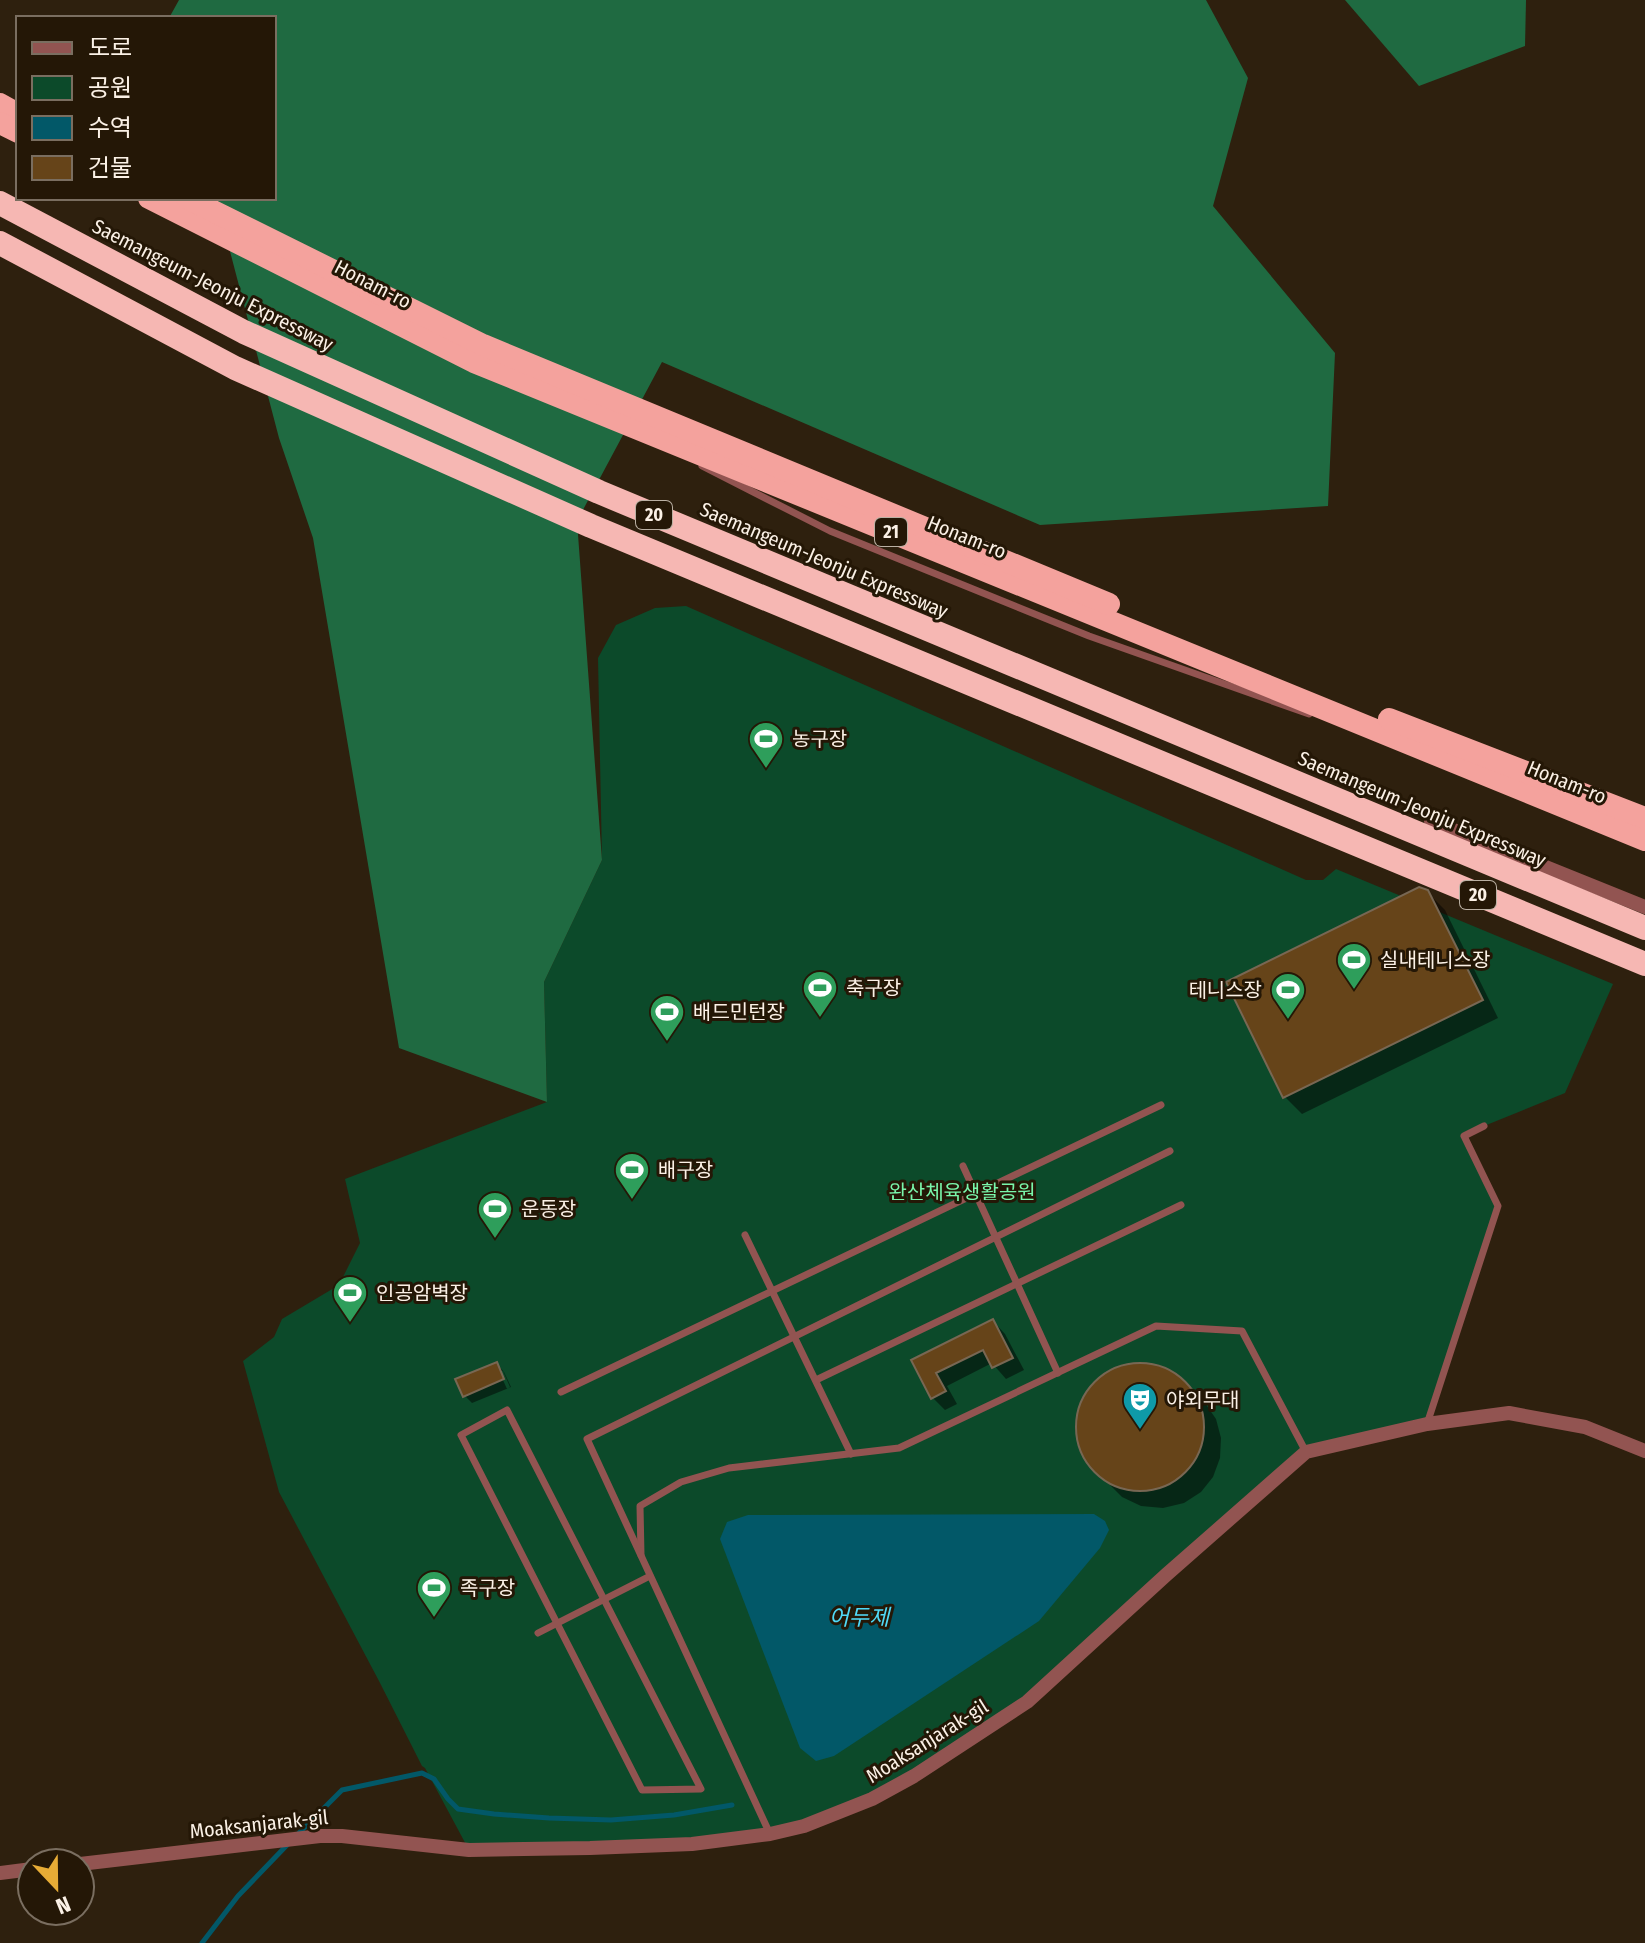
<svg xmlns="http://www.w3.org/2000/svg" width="1645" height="1943" font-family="'Fira Sans Condensed','Noto Sans KR',sans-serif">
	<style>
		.green { fill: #0c4a2a }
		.forest { fill: #1f6a41 }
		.water { fill: #025868 }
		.shadow { fill: #0007; fill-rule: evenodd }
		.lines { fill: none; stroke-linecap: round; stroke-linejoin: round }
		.stream { stroke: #025868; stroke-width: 5 }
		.building { fill: #664419; stroke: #786753; stroke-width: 2 }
		.service { stroke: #925451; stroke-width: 7 }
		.minor { stroke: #925451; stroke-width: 14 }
		.trunk { stroke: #f4a29d; stroke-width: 22 }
		.motorway { stroke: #f6b7b3; stroke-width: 24 }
		.labels { text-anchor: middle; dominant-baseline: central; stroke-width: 6; stroke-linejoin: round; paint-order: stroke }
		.shield { fill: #241706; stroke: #bab0a3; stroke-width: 2 }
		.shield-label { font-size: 18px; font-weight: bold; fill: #fbf1e6 }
		.street-label { font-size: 20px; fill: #fbf1e6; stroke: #241706 }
		.poi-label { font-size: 20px; fill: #fbf1e6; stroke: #241706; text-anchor: start }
		.park-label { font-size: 20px; fill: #79f6ab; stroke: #241706 }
		.water-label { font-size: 22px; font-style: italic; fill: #50d9f7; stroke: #241706 }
	</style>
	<rect width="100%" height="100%" fill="#2e200e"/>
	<polygon class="green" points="686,606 1306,880 1323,880 1336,869 1613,984 1565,1093 1484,1126 1464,1136 1498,1206 1427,1424 1306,1452 1027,1702 914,1776 770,1834 469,1850 425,1768 422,1766 379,1681 279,1492 243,1361 274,1337 282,1319 339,1285 360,1243 345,1179 547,1102 544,982 602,860 598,658 616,625 655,608"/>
	<g class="forest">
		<polygon points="179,0 1206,0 1248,78 1213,206 1335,353 1328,506 1040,525 662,362 577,521 602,860 544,982 547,1102 399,1048 313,538 279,438 216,198 274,198 274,18 169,18"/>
		<polygon points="1345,0 1526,0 1525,46 1419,86"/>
	</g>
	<polygon class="water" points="1094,1514 1105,1521 1109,1530 1100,1548 1039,1621 834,1756 816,1761 800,1748 720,1539 727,1522 748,1515"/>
	<g class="shadow">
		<polygon points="1427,892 1445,910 1498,1018 1302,1114 1285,1097 1228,983"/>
		<polygon points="993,1321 1005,1334 1024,1370 1006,1379 992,1363 947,1386 957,1404 945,1410 933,1398 914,1361"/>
		<path d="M497 1364 504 1372 511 1387 472 1403 464 1395ZM499 1371H503L510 1387 507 1389Z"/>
		<polygon points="1133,1365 1153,1366 1171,1372 1205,1403 1216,1419 1221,1438 1220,1458 1213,1477 1201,1492 1184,1503 1163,1508 1141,1506 1122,1497 1088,1463 1079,1443 1078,1422 1083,1401 1096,1383 1114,1370"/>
	</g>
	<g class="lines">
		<g class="stream">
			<polyline points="298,1834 342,1790 422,1773 434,1779 448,1799 458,1809 494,1814 549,1818 611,1820 674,1815 732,1805"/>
			<polyline points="202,1943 238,1896 288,1844"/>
		</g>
	</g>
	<g class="building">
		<polygon points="1419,887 1428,890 1483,1000 1283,1098 1226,982"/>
		<polygon points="993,1319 1013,1358 992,1368 983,1350 936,1373 946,1391 931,1399 911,1360"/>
		<polygon points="497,1362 504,1379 463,1397 455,1379"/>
		<circle cx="1140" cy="1427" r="64"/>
	</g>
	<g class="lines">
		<g class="service">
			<polyline points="702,466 830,531 1089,636 1309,714"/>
			<polyline points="963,1166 1058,1373"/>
			<polyline points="745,1235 851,1454"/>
			<polyline points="816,1380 1181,1205"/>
			<polyline points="561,1392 1161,1105"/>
			<polygon points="507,1410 701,1789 642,1790 461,1435"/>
			<polyline points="1427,1424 1498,1206 1464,1136 1484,1126"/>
			<polyline points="641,1555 640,1506 681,1482 729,1468 899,1448 1156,1326 1242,1331 1306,1452"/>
			<polyline points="538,1633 650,1576"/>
			<polyline points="770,1834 587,1439 1170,1151"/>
		</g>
		<g class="minor">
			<polyline points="1431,821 1645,907"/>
			<polyline points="80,1864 320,1836 342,1836 469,1850 590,1848 692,1844 770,1834 804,1826 872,1799 914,1776 1027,1702 1166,1575 1306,1452 1427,1424 1509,1413 1585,1427 1645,1451"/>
			<polyline points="0,1873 32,1869"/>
		</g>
		<g class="trunk">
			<polyline points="0,104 18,114"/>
			<polyline points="0,123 18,132"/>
			<polyline points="149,198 474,362 1645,840"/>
			<polyline points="187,198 483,345 1109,604"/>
			<polyline points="1389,719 1645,818"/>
		</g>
		<g class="motorway">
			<polyline points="0,203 244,332 599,492 1645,928"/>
			<polyline points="0,243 235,368 591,526 1645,964"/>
		</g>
	</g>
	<defs>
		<symbol id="stadium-pin" viewBox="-11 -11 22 30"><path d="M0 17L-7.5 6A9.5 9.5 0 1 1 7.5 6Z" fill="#2e9e5b" stroke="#241706"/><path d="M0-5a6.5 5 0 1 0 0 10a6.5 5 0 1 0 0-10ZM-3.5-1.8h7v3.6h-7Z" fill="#fff"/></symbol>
		<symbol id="theatre-pin" viewBox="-11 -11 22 30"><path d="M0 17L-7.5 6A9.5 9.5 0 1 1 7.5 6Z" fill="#0f9aa8" stroke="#241706"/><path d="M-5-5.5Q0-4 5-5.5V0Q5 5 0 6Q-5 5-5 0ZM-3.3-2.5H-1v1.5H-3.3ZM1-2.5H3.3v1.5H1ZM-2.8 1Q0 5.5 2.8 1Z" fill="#fff"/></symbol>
	</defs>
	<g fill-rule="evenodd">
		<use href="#stadium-pin" x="746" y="719" width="40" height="54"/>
		<use href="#stadium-pin" x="1334" y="940" width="40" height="54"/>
		<use href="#stadium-pin" x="800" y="968" width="40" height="54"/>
		<use href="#stadium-pin" x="1268" y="970" width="40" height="54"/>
		<use href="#stadium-pin" x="647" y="992" width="40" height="54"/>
		<use href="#stadium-pin" x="612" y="1150" width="40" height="54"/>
		<use href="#stadium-pin" x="475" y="1189" width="40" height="54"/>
		<use href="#stadium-pin" x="330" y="1273" width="40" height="54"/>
		<use href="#theatre-pin" x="1120" y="1380" width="40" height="54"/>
		<use href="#stadium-pin" x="414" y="1568" width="40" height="54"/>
	</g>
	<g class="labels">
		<g class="shield">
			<rect x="636" y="501" width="36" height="28" rx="6"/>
			<rect x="875" y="518" width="32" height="28" rx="6"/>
			<rect x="1460" y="881" width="36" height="28" rx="6"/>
		</g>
		<g class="shield-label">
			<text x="654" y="515">20</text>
			<text x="891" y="532">21</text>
			<text x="1478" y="895">20</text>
		</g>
		<g class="street-label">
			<text transform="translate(373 284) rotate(27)">Honam-ro</text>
			<text transform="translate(213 285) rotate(27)">Saemangeum-Jeonju Expressway</text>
			<text transform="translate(967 537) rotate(22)">Honam-ro</text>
			<text transform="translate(824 560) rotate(23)">Saemangeum-Jeonju Expressway</text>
			<text transform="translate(1567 782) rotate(22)">Honam-ro</text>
			<text transform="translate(1422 809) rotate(23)">Saemangeum-Jeonju Expressway</text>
			<text transform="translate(927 1741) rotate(-32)">Moaksanjarak-gil</text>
			<text transform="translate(259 1824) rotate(-6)">Moaksanjarak-gil</text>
		</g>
		<g class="poi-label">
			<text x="792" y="739">농구장</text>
			<text x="1380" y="960">실내테니스장</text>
			<text x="846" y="988">축구장</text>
			<text x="1262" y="990" text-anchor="end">테니스장</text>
			<text x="693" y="1012">배드민턴장</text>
			<text x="658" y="1170">배구장</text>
			<text x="521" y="1209">운동장</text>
			<text x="376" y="1293">인공암벽장</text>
			<text x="1166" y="1400">야외무대</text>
			<text x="460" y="1588">족구장</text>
		</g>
		<g class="park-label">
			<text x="962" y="1192">완산체육생활공원</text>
		</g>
		<g class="water-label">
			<text x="859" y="1617">어두제</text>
		</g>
	</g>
	<rect x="16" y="16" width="260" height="184" fill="#241706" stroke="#7a6e60" stroke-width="2"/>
	<rect x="32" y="42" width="40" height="12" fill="#925451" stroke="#7a6e60" stroke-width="2"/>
	<text x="88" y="56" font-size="24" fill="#fbf1e6">도로</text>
	<rect x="32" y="76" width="40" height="24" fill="#0c4a2a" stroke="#7a6e60" stroke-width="2"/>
	<text x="88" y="96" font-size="24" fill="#fbf1e6">공원</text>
	<rect x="32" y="116" width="40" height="24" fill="#025868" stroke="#7a6e60" stroke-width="2"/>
	<text x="88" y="136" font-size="24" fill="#fbf1e6">수역</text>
	<rect x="32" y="156" width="40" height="24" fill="#664419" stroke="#7a6e60" stroke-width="2"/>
	<text x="88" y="176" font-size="24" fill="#fbf1e6">건물</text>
	<g transform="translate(56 1887) rotate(158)"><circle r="38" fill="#241706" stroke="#7a6e60" stroke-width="2"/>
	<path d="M0-6L14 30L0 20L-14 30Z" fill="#e7ac36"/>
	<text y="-12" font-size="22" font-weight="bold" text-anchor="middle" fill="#fbf1e6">N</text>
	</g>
</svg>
